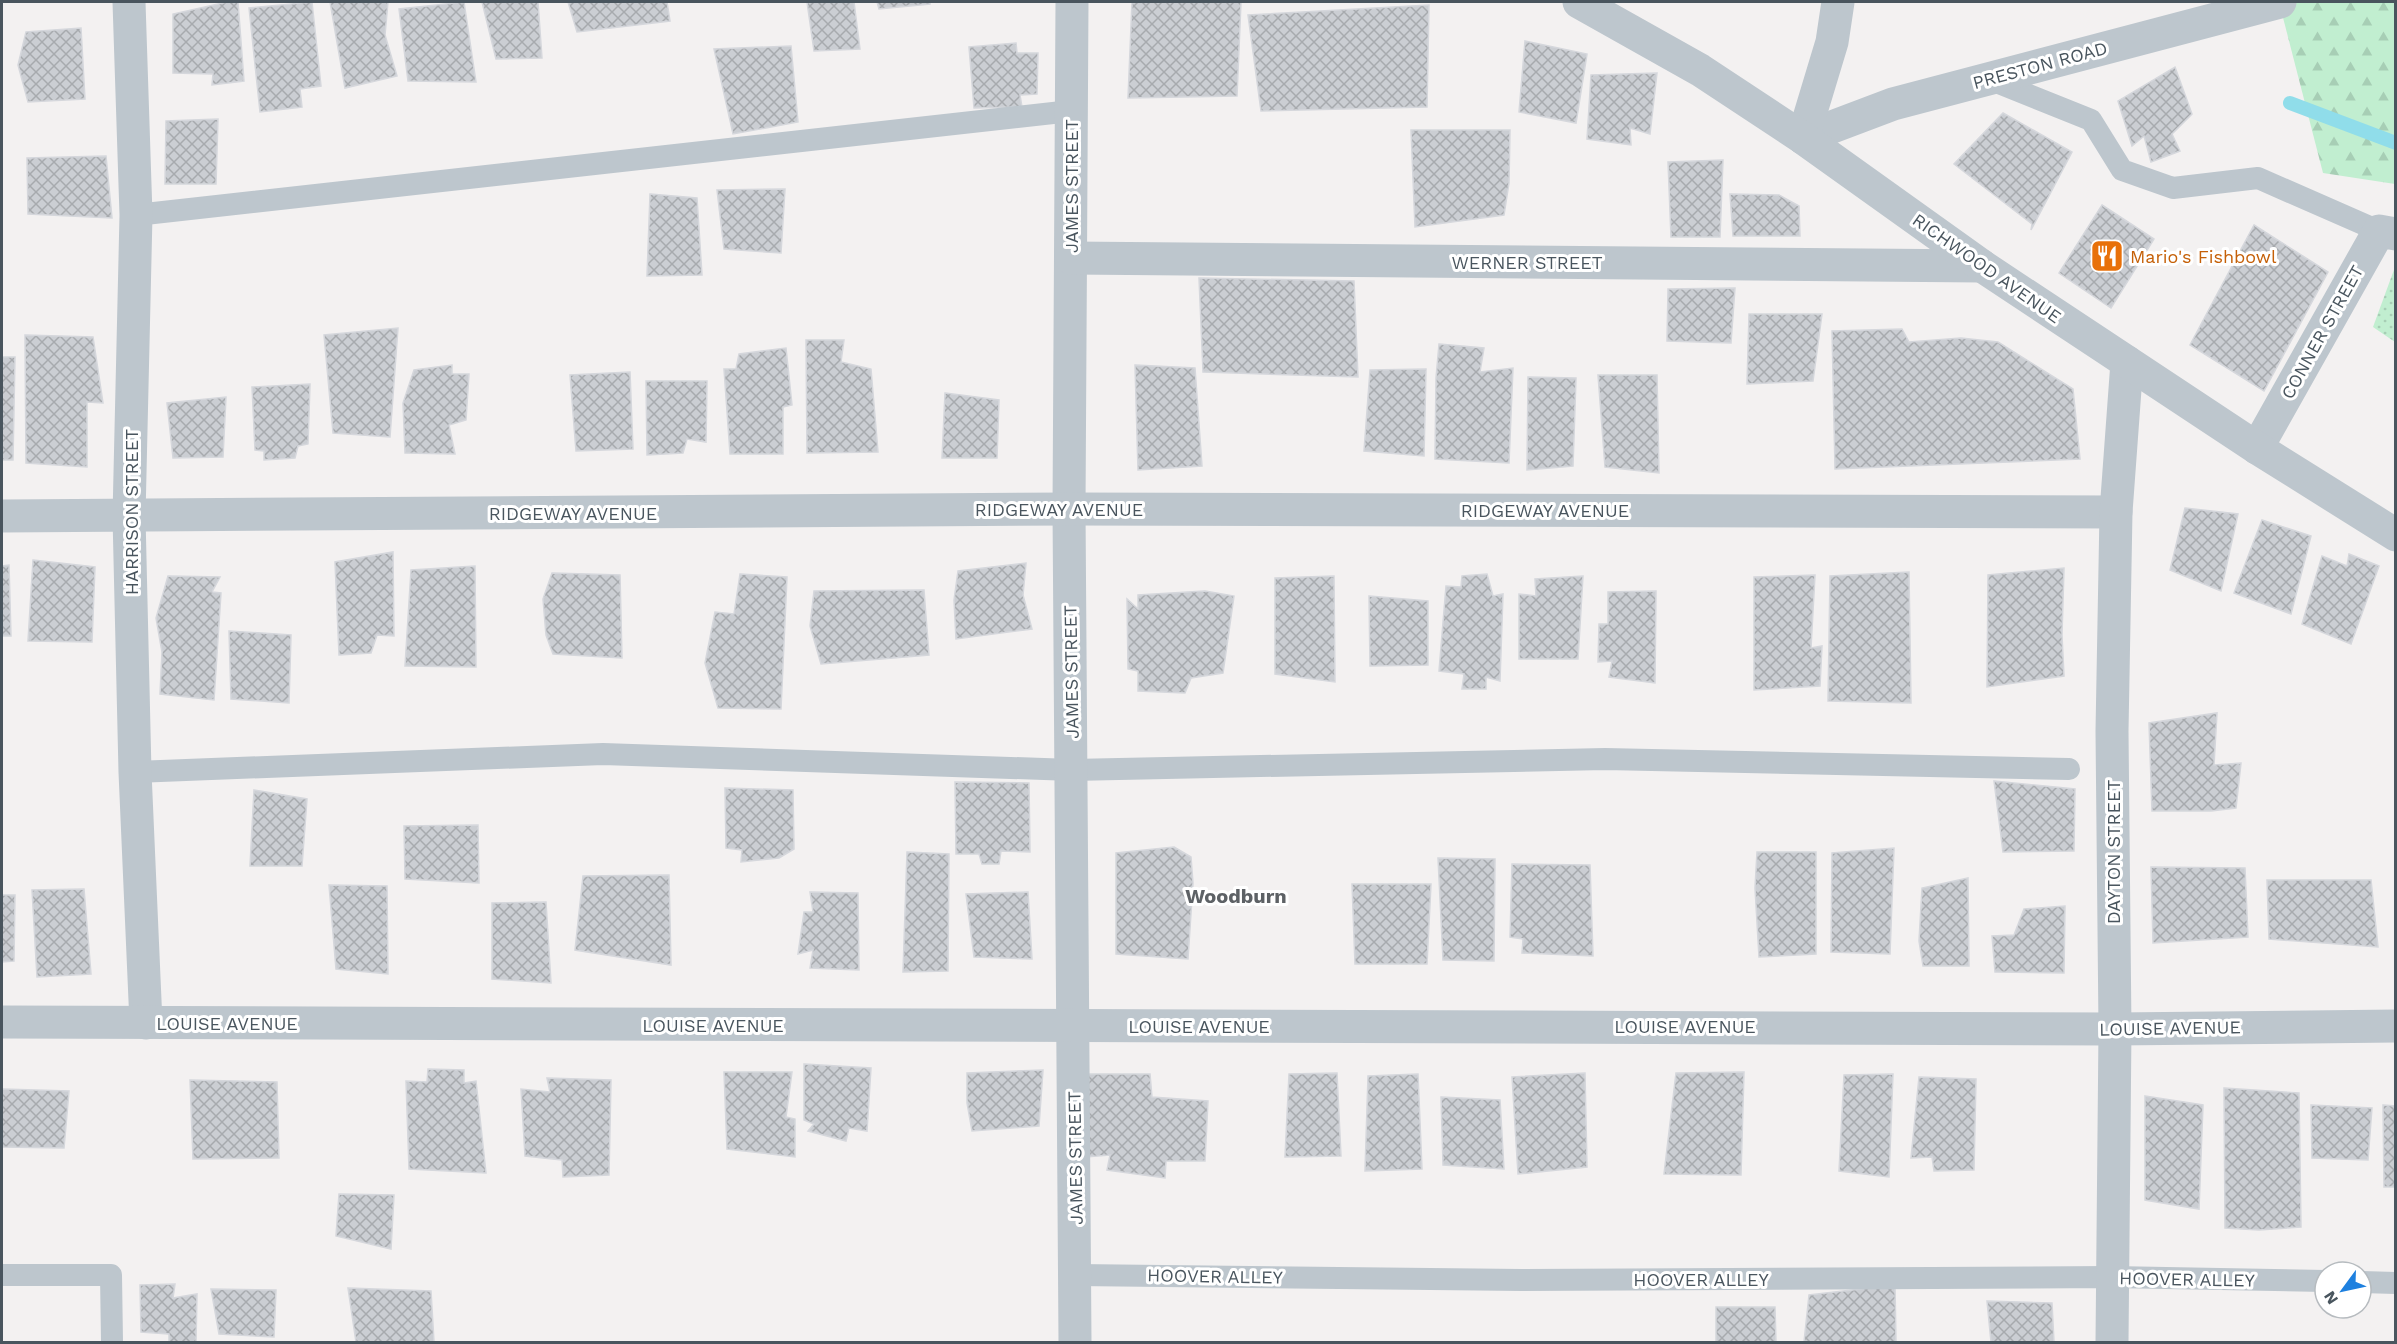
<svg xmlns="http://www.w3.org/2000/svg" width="2397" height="1344" font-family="'Work Sans',sans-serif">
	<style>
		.grass { fill: url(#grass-dots) }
		.forest { fill: url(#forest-firs) }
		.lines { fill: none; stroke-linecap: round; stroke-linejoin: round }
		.stream { stroke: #90ddea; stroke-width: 14 }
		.building { fill: url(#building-cross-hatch); stroke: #d5d7dc; stroke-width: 1.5 }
		.service { stroke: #bdc6cd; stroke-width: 22 }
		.minor { stroke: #bdc6cd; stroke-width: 33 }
		.tertiary { stroke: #bdc6cd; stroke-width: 33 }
		.labels { text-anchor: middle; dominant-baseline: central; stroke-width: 6; stroke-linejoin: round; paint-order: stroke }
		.street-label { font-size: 18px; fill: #49555e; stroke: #fff }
		.food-label { font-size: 18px; fill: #c56008; stroke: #fff; text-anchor: start }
		.neighbourhood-label { font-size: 20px; font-weight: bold; fill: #5d6165; stroke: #fff }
	</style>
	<defs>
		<pattern id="grass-dots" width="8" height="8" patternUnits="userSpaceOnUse" patternTransform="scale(1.5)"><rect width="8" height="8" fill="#c1eed0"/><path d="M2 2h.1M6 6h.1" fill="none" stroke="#a7ceb5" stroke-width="1.8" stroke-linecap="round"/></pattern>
		<pattern id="forest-firs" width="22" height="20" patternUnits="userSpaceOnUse" patternTransform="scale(1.5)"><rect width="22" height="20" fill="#c1eed0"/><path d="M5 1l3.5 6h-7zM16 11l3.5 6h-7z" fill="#a7ceb5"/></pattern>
		<pattern id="building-cross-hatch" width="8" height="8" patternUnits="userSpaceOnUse" patternTransform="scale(1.5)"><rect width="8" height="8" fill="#cbced3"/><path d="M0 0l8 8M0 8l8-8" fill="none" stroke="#a7aaae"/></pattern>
	</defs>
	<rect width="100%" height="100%" fill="#f3f1f1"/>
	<polygon class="grass" points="2395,267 2396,342 2395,342 2373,327"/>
	<polygon class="forest" points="2279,2 2395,2 2395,184 2323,173"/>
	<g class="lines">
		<polyline class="stream" points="2290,103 2396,143"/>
	</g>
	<g class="building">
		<polygon points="227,2 238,2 244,81 212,85 213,74 173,73 173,14"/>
		<polygon points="312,2 321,86 300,89 302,107 260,112 249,8"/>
		<polygon points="330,2 388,2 385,35 397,76 345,88"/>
		<polygon points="464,2 476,82 408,81 399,9"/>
		<polygon points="482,2 538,2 542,58 496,59"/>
		<polygon points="568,2 667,2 670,21 577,32"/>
		<polygon points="807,2 854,2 860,49 814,51"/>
		<polygon points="877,2 930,2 930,4 879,9"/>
		<polygon points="1132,2 1241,2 1237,96 1128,98"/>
		<polygon points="1429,5 1427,107 1261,111 1248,15"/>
		<polygon points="81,28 85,99 28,102 18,65 26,32"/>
		<polygon points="1525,41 1587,54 1576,123 1519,112"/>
		<polygon points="1016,43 1017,53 1038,53 1037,94 1020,95 1022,107 974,108 969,47"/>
		<polygon points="791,46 798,122 733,134 714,49"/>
		<polygon points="2175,67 2192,114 2172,134 2180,151 2151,162 2144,136 2132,146 2118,101"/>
		<polygon points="1657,73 1650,134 1630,128 1631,145 1587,139 1591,75"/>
		<polygon points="2003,113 2072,152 2031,230 2032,224 1954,164"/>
		<polygon points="218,119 216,184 165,184 166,121"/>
		<polygon points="1411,130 1510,130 1509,183 1504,215 1415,227"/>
		<polygon points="106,156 112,218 28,214 27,158"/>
		<polygon points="1723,160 1720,237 1671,237 1668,162"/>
		<polygon points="785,189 781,253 724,249 717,190"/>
		<polygon points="650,194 697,198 702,275 647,276"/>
		<polygon points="1730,194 1779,195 1799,206 1800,236 1733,236"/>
		<polygon points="2102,205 2154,239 2111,308 2059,273"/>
		<polygon points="2254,225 2328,272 2264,391 2190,345"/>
		<polygon points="1199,278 1354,281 1358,377 1203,372"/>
		<polygon points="1735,288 1731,343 1667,341 1668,289"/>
		<polygon points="1749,314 1822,314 1813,381 1747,384"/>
		<polygon points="398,328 390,437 333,433 324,335"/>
		<polygon points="1902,329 1909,342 1961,338 1998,342 2073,389 2080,459 1835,469 1832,331"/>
		<polygon points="25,335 93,337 103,403 87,402 87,467 26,463"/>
		<polygon points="806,340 844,340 841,362 871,369 878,452 807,453"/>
		<polygon points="1439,344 1484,348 1480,372 1513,368 1509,463 1435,459 1436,378"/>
		<polygon points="786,348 792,405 783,407 783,454 730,454 724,369 736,369 739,354"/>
		<polygon points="2,357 15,357 13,460 2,460"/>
		<polygon points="452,365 452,374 469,374 466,420 449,425 455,454 405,453 403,403 414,370"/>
		<polygon points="1135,365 1195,368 1202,466 1138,470"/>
		<polygon points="1426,369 1424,456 1364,451 1370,370"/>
		<polygon points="630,372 633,449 576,451 570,375"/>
		<polygon points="1598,375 1657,375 1659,473 1605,467"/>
		<polygon points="1528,377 1576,378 1573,466 1527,470"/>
		<polygon points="646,381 707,381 706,442 687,439 683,453 647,455"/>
		<polygon points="310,384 308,444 298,446 295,458 264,460 264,451 255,450 252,387"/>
		<polygon points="945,393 999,400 997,458 942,458"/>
		<polygon points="226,397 223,457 173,458 167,403"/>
		<polygon points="2185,508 2238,514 2221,591 2170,570"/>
		<polygon points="2262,520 2311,536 2291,614 2234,593"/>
		<polygon points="393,552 394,636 377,635 371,653 339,655 335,562"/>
		<polygon points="2349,554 2379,566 2351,644 2302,624 2322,556 2347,566"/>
		<polygon points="33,560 95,567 92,642 28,641"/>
		<polygon points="1026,563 1023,595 1032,629 956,639 954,600 958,571"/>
		<polygon points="9,565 11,636 2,636 2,566"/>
		<polygon points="475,566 476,667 405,666 411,570"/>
		<polygon points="2064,568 2062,635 2064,676 1987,687 1988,575"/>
		<polygon points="1909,572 1911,703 1828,701 1830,576"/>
		<polygon points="552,573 620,575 622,658 553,654 546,635 543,599"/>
		<polygon points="740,574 787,577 781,709 718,708 705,663 715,612 734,614"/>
		<polygon points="1487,574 1493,596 1503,594 1500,681 1486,677 1486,689 1462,689 1464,674 1439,671 1446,586 1461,587 1462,576"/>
		<polygon points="1815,575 1811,648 1822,646 1820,686 1754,690 1754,577"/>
		<polygon points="168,576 220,577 212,592 221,593 214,700 160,694 162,652 156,618"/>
		<polygon points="1334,576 1335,682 1275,674 1275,578"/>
		<polygon points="1583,576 1578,659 1519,659 1519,594 1536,596 1535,579"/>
		<polygon points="924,590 929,655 821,664 810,626 814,591"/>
		<polygon points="1205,591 1234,596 1223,673 1191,678 1185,693 1138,691 1138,671 1128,669 1127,599 1138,609 1138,595"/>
		<polygon points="1656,591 1655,683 1609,677 1612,661 1598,662 1599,624 1608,624 1608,592"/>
		<polygon points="1369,596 1428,601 1428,665 1370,666"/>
		<polygon points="229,631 291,635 289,703 231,699"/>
		<polygon points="2217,713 2214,765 2241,763 2236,808 2211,811 2152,811 2149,723"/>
		<polygon points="1994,781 2075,789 2074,851 2003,852"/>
		<polygon points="955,782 1029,783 1030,852 1001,851 999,864 982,864 979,854 956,854"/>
		<polygon points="725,788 793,790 794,849 779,858 741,862 742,850 726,848"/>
		<polygon points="254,790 307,799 302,866 250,866"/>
		<polygon points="478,825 479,883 405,879 404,826"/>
		<polygon points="1174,847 1191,857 1193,883 1188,959 1116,954 1116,853"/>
		<polygon points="1894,848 1890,954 1831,952 1832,853"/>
		<polygon points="907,852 949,854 948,971 903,972"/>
		<polygon points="1757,852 1816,852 1816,954 1759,957 1755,888"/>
		<polygon points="1438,858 1495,859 1494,961 1443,960"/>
		<polygon points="1512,864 1590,865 1593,956 1522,953 1523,939 1510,937"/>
		<polygon points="2151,867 2245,868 2248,937 2153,943"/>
		<polygon points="669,875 671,965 575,950 583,876"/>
		<polygon points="1968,878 1969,966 1923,966 1919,941 1922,888"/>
		<polygon points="2267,880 2371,880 2378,947 2269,939"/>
		<polygon points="1352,884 1431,884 1427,964 1355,964"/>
		<polygon points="329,885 387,886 388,974 336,969"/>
		<polygon points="84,889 91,974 37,977 32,890"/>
		<polygon points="810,892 858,893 859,970 810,968 813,950 798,954 804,912 813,912"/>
		<polygon points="1028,892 1032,959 974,957 966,894"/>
		<polygon points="2,895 15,895 14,961 2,962"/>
		<polygon points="546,902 551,983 492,979 492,903"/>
		<polygon points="2065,906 2064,973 1995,972 1992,936 2014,935 2024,909"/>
		<polygon points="804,1064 871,1068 867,1131 849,1128 846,1141 808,1131 814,1124 804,1120"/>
		<polygon points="428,1069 464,1070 464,1083 476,1081 486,1173 409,1169 406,1081 427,1082"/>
		<polygon points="1043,1070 1039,1126 972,1131 967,1103 967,1073"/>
		<polygon points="724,1072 792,1072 786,1117 795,1119 795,1157 727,1149"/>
		<polygon points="1744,1072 1741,1175 1664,1174 1676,1073"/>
		<polygon points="1337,1073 1341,1156 1285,1157 1289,1074"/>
		<polygon points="1585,1073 1587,1167 1518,1174 1512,1077"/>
		<polygon points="1088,1074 1150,1074 1152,1097 1208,1101 1205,1161 1166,1161 1165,1178 1107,1170 1110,1155 1086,1157"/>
		<polygon points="1418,1074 1422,1169 1365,1171 1368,1076"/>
		<polygon points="1893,1074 1889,1177 1839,1171 1844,1075"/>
		<polygon points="1919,1077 1976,1079 1974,1170 1934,1171 1932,1157 1911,1158"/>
		<polygon points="547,1078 611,1080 609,1175 563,1177 562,1160 525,1156 521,1089 550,1092"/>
		<polygon points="190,1080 277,1082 279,1158 193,1159"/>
		<polygon points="2224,1088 2299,1093 2301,1227 2259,1230 2225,1228"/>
		<polygon points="2,1089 69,1091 64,1148 2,1147"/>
		<polygon points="2145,1096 2203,1105 2199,1209 2145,1200"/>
		<polygon points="1441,1097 1500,1100 1504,1169 1443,1165"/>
		<polygon points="2311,1105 2372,1108 2368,1160 2312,1158"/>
		<polygon points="2383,1105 2396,1106 2396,1187 2384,1187"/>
		<polygon points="339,1194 394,1195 391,1249 336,1236"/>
		<polygon points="175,1284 173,1298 197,1294 196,1342 169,1342 169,1334 141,1332 140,1285"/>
		<polygon points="1895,1285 1896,1342 1804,1342 1809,1295"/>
		<polygon points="348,1288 431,1291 434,1342 356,1342"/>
		<polygon points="211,1289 276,1290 274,1337 219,1334"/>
		<polygon points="1987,1301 2052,1303 2054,1342 1991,1342"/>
		<polygon points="1716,1307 1775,1307 1776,1342 1716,1342"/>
	</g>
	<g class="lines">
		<g class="service">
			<polyline points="1989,79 2091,120 2122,170 2173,188 2258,178 2379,231"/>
			<polyline points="136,215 1071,111"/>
			<polyline points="135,772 603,754 1072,770 1605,759 2069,769"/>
			<polyline points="2,1275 111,1275 112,1342"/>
			<polyline points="1076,1275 1522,1280 2112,1277 2325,1281"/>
			<polyline points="2361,1282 2396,1283"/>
		</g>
		<g class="minor">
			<polyline points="129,2 136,215 129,516 135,772 146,1023"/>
			<polyline points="1072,2 1069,509 1075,1342"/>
			<polyline points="1803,138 1893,104 2280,2"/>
			<polyline points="1803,138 1832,42 1838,2"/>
			<polyline points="1071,258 1982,266"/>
			<polyline points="2257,448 2379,231 2396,234"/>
			<polyline points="2,516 1069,509 2116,512"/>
			<polyline points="2,1022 2115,1029 2396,1026"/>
			<polyline points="2112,1342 2115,1029 2112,731 2116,512 2127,362"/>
		</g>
		<polyline class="tertiary" points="1579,2 1700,70 1803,138 1982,266 2257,448 2396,535"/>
	</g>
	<defs>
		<symbol id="restaurant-square" viewBox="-11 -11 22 22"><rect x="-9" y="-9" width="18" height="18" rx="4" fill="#e8710a" stroke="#fff"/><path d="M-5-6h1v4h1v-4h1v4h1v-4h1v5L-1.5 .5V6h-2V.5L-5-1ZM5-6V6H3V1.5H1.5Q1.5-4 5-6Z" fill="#fff"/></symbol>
	</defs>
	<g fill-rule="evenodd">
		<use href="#restaurant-square" x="2088" y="237" width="38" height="38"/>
	</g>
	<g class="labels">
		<g class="street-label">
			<text transform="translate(2040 65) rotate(-15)">PRESTON ROAD</text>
			<text transform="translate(1071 186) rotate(-90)">JAMES STREET</text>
			<text x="1527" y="262">WERNER STREET</text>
			<text transform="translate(1987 268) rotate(35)">RICHWOOD AVENUE</text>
			<text transform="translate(2322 332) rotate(-61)">CONNER STREET</text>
			<text x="1059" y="509">RIDGEWAY AVENUE</text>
			<text x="1545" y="510">RIDGEWAY AVENUE</text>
			<text transform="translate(131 512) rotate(-90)">HARRISON STREET</text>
			<text x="573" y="513">RIDGEWAY AVENUE</text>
			<text transform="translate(1071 672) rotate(-91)">JAMES STREET</text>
			<text transform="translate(2113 852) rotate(-90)">DAYTON STREET</text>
			<text x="227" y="1023">LOUISE AVENUE</text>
			<text x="713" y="1025">LOUISE AVENUE</text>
			<text x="1199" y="1026">LOUISE AVENUE</text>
			<text x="1685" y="1026">LOUISE AVENUE</text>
			<text transform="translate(2170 1028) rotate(-1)">LOUISE AVENUE</text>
			<text transform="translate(1075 1158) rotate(-91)">JAMES STREET</text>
			<text transform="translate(1215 1276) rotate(1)">HOOVER ALLEY</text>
			<text x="1701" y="1279">HOOVER ALLEY</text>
			<text transform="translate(2187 1279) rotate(1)">HOOVER ALLEY</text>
		</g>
		<g class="food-label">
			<text x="2130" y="256">Mario's Fishbowl</text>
		</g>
		<g class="neighbourhood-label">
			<text x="1236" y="896">Woodburn</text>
		</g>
	</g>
	<rect width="2397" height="1344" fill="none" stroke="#49555e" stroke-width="6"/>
	<g transform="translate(2343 1290) rotate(237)"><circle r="28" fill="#ffffff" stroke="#b6bbbf" stroke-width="1.5"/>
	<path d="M0-4.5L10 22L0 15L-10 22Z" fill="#1e80df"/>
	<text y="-9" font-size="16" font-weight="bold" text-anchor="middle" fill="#49555e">N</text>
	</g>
</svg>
